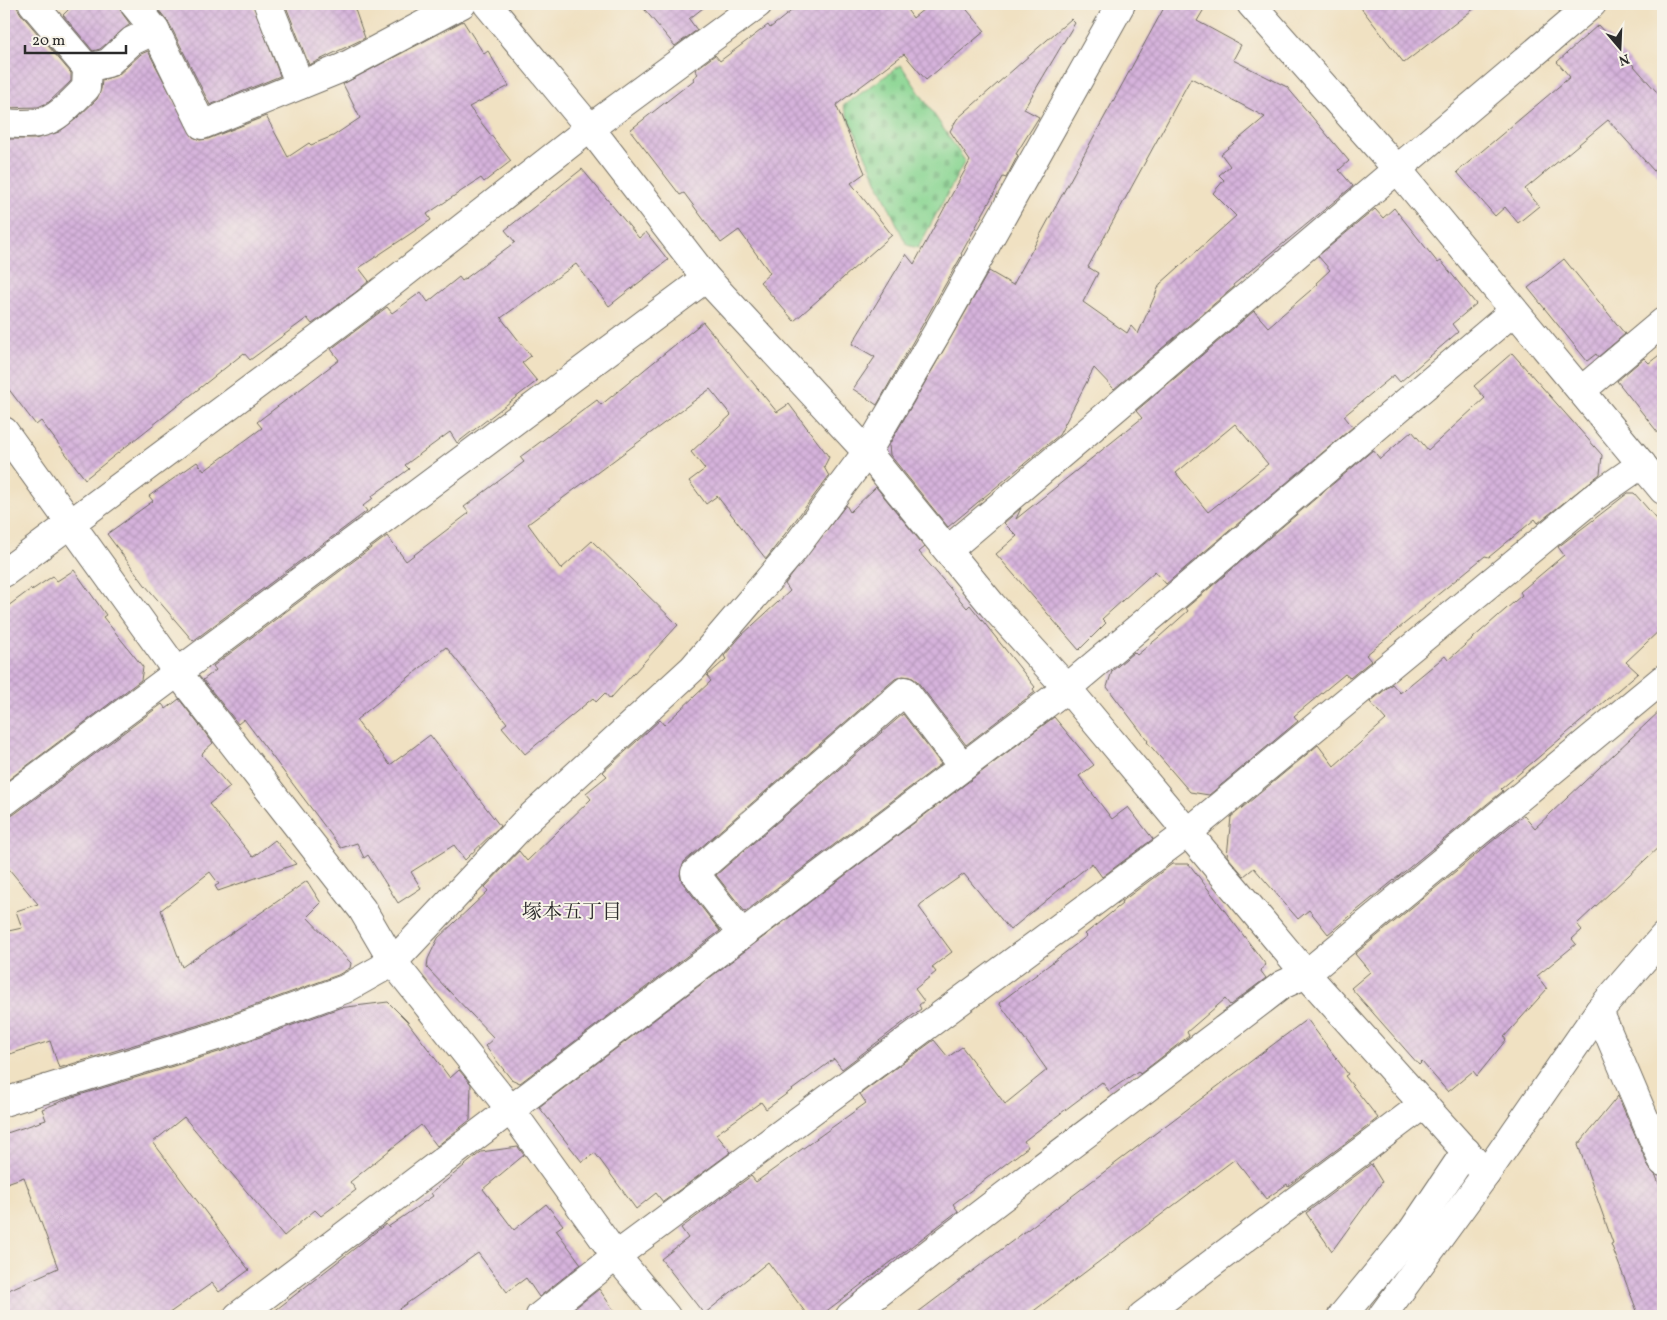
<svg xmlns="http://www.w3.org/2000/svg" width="1667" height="1320" font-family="Vollkorn,'Noto Serif JP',serif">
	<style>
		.cemetery { fill: url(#cemetery-stones); stroke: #5a805e }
		.building { fill: url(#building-cross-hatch); fill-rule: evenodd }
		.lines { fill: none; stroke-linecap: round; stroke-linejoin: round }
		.minor-casing { stroke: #706b60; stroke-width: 30 }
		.minor { stroke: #fff; stroke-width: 28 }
		.labels { text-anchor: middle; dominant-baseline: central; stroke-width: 4; stroke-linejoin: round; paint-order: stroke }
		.neighbourhood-label { font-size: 20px; fill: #2b2b2b; stroke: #f7f3e8 }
	</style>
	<defs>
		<pattern id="cemetery-stones" width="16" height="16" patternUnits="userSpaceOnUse" patternTransform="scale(1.25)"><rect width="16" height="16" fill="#89d592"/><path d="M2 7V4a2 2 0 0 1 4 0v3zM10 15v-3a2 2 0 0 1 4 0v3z" fill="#76b77e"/></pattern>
		<pattern id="building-cross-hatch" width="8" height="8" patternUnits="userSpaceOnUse" patternTransform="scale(1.25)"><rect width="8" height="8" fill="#d6b3dc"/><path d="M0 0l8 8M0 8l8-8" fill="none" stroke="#b89abd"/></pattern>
	</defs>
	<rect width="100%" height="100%" fill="#f7f3e8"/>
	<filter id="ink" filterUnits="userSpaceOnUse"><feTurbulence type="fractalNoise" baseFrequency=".02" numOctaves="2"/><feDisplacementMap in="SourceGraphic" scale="10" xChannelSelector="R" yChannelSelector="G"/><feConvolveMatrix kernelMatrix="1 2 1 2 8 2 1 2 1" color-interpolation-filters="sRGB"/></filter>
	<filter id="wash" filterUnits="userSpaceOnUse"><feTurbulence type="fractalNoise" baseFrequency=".0096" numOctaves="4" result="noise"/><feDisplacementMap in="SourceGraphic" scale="20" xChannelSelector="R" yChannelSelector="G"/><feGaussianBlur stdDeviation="1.12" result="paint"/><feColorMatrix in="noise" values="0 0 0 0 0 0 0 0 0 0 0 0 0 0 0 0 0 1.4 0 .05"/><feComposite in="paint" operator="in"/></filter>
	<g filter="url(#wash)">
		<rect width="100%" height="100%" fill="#f0e1c2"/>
		<polygon class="cemetery" points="901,65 965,161 918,248 907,245 900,231 843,106"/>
		<g id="blocks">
			<g class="building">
				<polygon points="4,4 15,4 21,14 71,73 71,81 49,102 38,107 4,108"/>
				<polygon points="74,4 119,4 122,13 130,24 100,49 93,51 63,15"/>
				<polygon points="154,4 253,4 280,76 210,105 169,23"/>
				<polygon points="285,4 353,4 365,38 309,65"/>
				<polygon points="640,4 708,4 689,19 697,30 675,46"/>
				<polygon points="800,4 903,4 913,18 930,4 962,4 985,31 926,80 904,54 836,105 865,173 851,183 892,235 794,321 760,282 770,273 739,230 721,243 684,193 680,195 630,130 694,80 693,78 698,74 695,70 715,55 720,61 768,25 770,28"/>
				<path d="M1166 4H1207L1197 21 1241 45 1233 60 1287 87 1349 161 1339 170 1353 186 1233 285 1234 287 1114 389 1094 368 1059 435 948 527 890 455 889 445 989 271 1013 285ZM1191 78 1265 117 1221 154 1230 166 1219 175 1224 180 1213 193 1236 216 1160 284 1138 334 1131 326 1127 333 1083 302 1098 273 1088 267Z"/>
				<polygon points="1358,4 1480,4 1404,63"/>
				<polygon points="1071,19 1075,23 1024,109 1039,117 1016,154 1018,155 1006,178 1003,177 961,254 962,255 877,405 853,389 875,357 852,344 906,254 914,264 970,161 950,131 957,119"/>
				<polygon points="463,21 484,54 488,51 509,86 469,107 511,161 484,182 481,178 427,214 431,220 359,268 369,281 356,292 312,324 307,318 250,360 244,353 85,479 41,421 36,425 4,383 4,139 35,139 59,132 76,119 97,99 101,89 102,80 118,75 141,54 148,51 193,137 200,140 208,139 266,116 288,157 309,143 311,145 333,136 360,118 343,84"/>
				<polygon points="1598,25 1663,99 1663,181 1608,120 1525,189 1539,206 1518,223 1505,207 1495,216 1457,172 1570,77 1557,62"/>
				<polygon points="582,169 639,238 646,232 668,260 609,306 576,264 501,318 531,356 522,363 537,381 457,443 450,432 405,465 409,469 372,496 373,498 363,506 367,511 193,641 145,585 107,534 153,501 149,496 197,462 204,471 262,428 257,422 339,360 331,349 387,307 392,313 421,292 428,302 459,277 462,281 515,242 505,230"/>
				<path d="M1394 208 1438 263 1441 261 1476 304 1452 324 1458 332 1400 382 1394 375 1344 416 1353 427 1166 584 1155 571 1102 619 1106 623 1079 650 996 554 1017 536 1004 523 1021 508 1016 519 1142 418 1136 411 1254 311 1268 327 1318 284 1316 283 1330 270 1318 256 1375 209 1383 218ZM1235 424 1268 464 1208 512 1176 473Z"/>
				<polygon points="1564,259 1625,334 1598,357 1596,354 1587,361 1528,288"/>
				<polygon points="703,322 777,412 789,404 829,457 824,467 829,476 766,559 717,496 706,504 689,481 705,469 691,452 731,415 710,389 528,524 561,569 592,541 678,625 610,699 605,693 596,702 593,698 525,754 502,727 507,723 446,647 356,720 390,765 430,735 500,826 465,860 454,845 411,872 421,888 398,903 368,855 364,858 357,843 341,848 244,719 238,724 203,680 216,670 213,666 387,536 406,561 469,513 464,507 524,462 520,457 597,400 601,405"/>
				<polygon points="1663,352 1663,439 1617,381 1644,358 1649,363"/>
				<polygon points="1512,353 1602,455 1600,474 1538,523 1535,519 1489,557 1485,556 1424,606 1425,607 1366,655 1371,661 1350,678 1345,674 1294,716 1298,721 1209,795 1190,792 1147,742 1148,741 1107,687 1112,671 1134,652 1137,655 1159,637 1188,611 1186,608 1373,450 1380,459 1412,431 1428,450 1485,398 1474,386"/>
				<polygon points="876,487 925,547 919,552 967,608 970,605 1035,687 1033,689 1035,692 966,745 917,681 911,677 903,676 895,679 684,862 680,875 682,882 720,931 520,1083 511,1079 485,1046 494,1038 427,968 428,959 438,938 488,891 485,887 519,851 527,861 591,799 586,793 607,776 603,772 660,720 664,725 711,681 707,676 726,659 724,656 741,636 790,591 785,584 846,505 850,512"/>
				<polygon points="1628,493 1634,493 1663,526 1663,627 1626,662 1638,673 1501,789 1503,791 1328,934 1309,910 1298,919 1254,868 1244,876 1227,856 1231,817 1318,745 1334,766 1386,720 1370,702 1392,684 1400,693 1445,656 1448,660 1522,595 1520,592 1564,555 1558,547"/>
				<polygon points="74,570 106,615 103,617 143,667 141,680 4,783 4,609 31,589 32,590 53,576 57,581"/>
				<polygon points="179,699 213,743 203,752 202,755 230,787 209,804 253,857 275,840 296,864 218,891 215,886 219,884 210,872 161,910 182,967 307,881 321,903 307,917 351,963 350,968 338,975 212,1021 59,1068 50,1041 4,1056 4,932 22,928 16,911 38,904 4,863 4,817 13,815 162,704 166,709"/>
				<polygon points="1663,708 1663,843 1577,924 1582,930 1572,939 1576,944 1537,976 1547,989 1504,1037 1506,1040 1477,1076 1473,1071 1448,1092 1422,1062 1419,1065 1351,988 1370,972 1355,954 1524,815 1535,828"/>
				<polygon points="903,714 941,764 745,912 716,875"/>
				<polygon points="1054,717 1094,765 1079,776 1112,819 1128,807 1153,839 1102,877 1092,863 1010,930 964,874 921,904 919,907 952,952 932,967 936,972 915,989 924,1001 919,1005 921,1009 842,1069 834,1059 766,1109 761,1102 716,1134 731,1152 663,1202 656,1193 636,1209 595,1153 582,1162 539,1107"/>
				<polygon points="1172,864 1189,864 1266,965 1260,970 1266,978 1230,1005 1225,999 1187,1032 1189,1036 1140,1074 1138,1071 1109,1091 1102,1082 1024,1141 1028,1147 953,1204 958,1211 820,1316 808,1316 768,1262 704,1314 661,1259 688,1238 681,1228 751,1176 756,1182 866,1103 860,1094 934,1040 948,1057 962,1047 1005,1104 1047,1070 999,1003 1087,936 1085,934 1122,904 1121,902"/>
				<polygon points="388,1002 407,1021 450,1078 459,1070 471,1084 470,1120 437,1146 421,1125 350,1182 356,1190 321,1216 315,1210 284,1236 184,1117 153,1142 249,1270 219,1292 212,1283 165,1316 9,1316 4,1304 4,1292 58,1268 24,1177 4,1184 4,1134 46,1120 42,1109 70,1098 222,1051 339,1008"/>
				<polygon points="1307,1019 1348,1074 1345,1076 1378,1118 1359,1133 1288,1186 1287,1184 1266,1199 1235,1159 1027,1316 913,1316"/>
				<polygon points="1618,1096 1649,1168 1656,1176 1663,1194 1663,1316 1639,1316 1611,1244 1613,1243 1578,1145"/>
				<polygon points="518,1147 524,1155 483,1189 514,1230 546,1204 563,1225 556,1230 581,1264 539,1297 526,1278 507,1292 478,1253 389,1316 268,1316 386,1224 388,1227 433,1196 431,1193 481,1152"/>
				<polygon points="1371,1164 1382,1182 1332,1251 1306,1213"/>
				<polygon points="599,1289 618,1316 565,1316"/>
			</g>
		</g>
	</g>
	<g filter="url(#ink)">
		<use href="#blocks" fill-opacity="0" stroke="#706b60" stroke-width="1"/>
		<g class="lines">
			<defs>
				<g id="minor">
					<polyline points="33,4 87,68"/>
					<polyline points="134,4 155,30"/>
					<polyline points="268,4 300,85"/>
					<polyline points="487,4 590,128 706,278 867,452 992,605 1067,688 1306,974 1486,1174"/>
					<polyline points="1251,4 1398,170 1663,490"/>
					<path d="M4 123C51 127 54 120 86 88L87 68 108 63 132 41 155 30 202 125 342 68 462 4"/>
					<polyline points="1582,390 1663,322"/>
					<polyline points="4,431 178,673 362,909 393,962 510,1109 616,1256 666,1316"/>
					<polyline points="948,550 1592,4"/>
					<polyline points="4,573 365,304 590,128 758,4"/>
					<polyline points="4,802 706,278"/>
					<polyline points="741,933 695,873 905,691 962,766"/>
					<polyline points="1599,1011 1663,1162"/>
					<polyline points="4,1102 217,1036 345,989 393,962 523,824 693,668 792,552 867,452 939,329 1121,4"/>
					<polyline points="238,1316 1067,688 1514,311"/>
					<polyline points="540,1316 616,1256 1187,833 1593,498 1642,464"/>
					<path d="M850 1316C991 1203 1138 1096 1282 985L1306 974 1663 679"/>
					<polyline points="1142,1316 1424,1104"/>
					<polyline points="1342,1316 1412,1231 1466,1151"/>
					<polyline points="1382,1316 1486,1174 1599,1011 1663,937"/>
				</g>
			</defs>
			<use href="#minor" class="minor-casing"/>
			<use href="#minor" class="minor"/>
		</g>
	</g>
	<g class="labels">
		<g class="neighbourhood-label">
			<text x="572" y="913">塚本五丁目</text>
		</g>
	</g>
	<rect width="1667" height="1320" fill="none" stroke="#f7f3e8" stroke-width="20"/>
	<g transform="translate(1620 48) rotate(161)" stroke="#f7f3e8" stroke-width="4" paint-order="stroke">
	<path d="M0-4L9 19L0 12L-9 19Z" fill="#2b2b2b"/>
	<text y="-8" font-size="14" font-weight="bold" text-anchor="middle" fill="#2b2b2b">N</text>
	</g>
	<path d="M25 45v8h101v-8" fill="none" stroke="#2b2b2b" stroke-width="2.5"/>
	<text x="32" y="45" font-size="15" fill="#2b2b2b" stroke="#f7f3e8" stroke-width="4" paint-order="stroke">20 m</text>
</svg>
